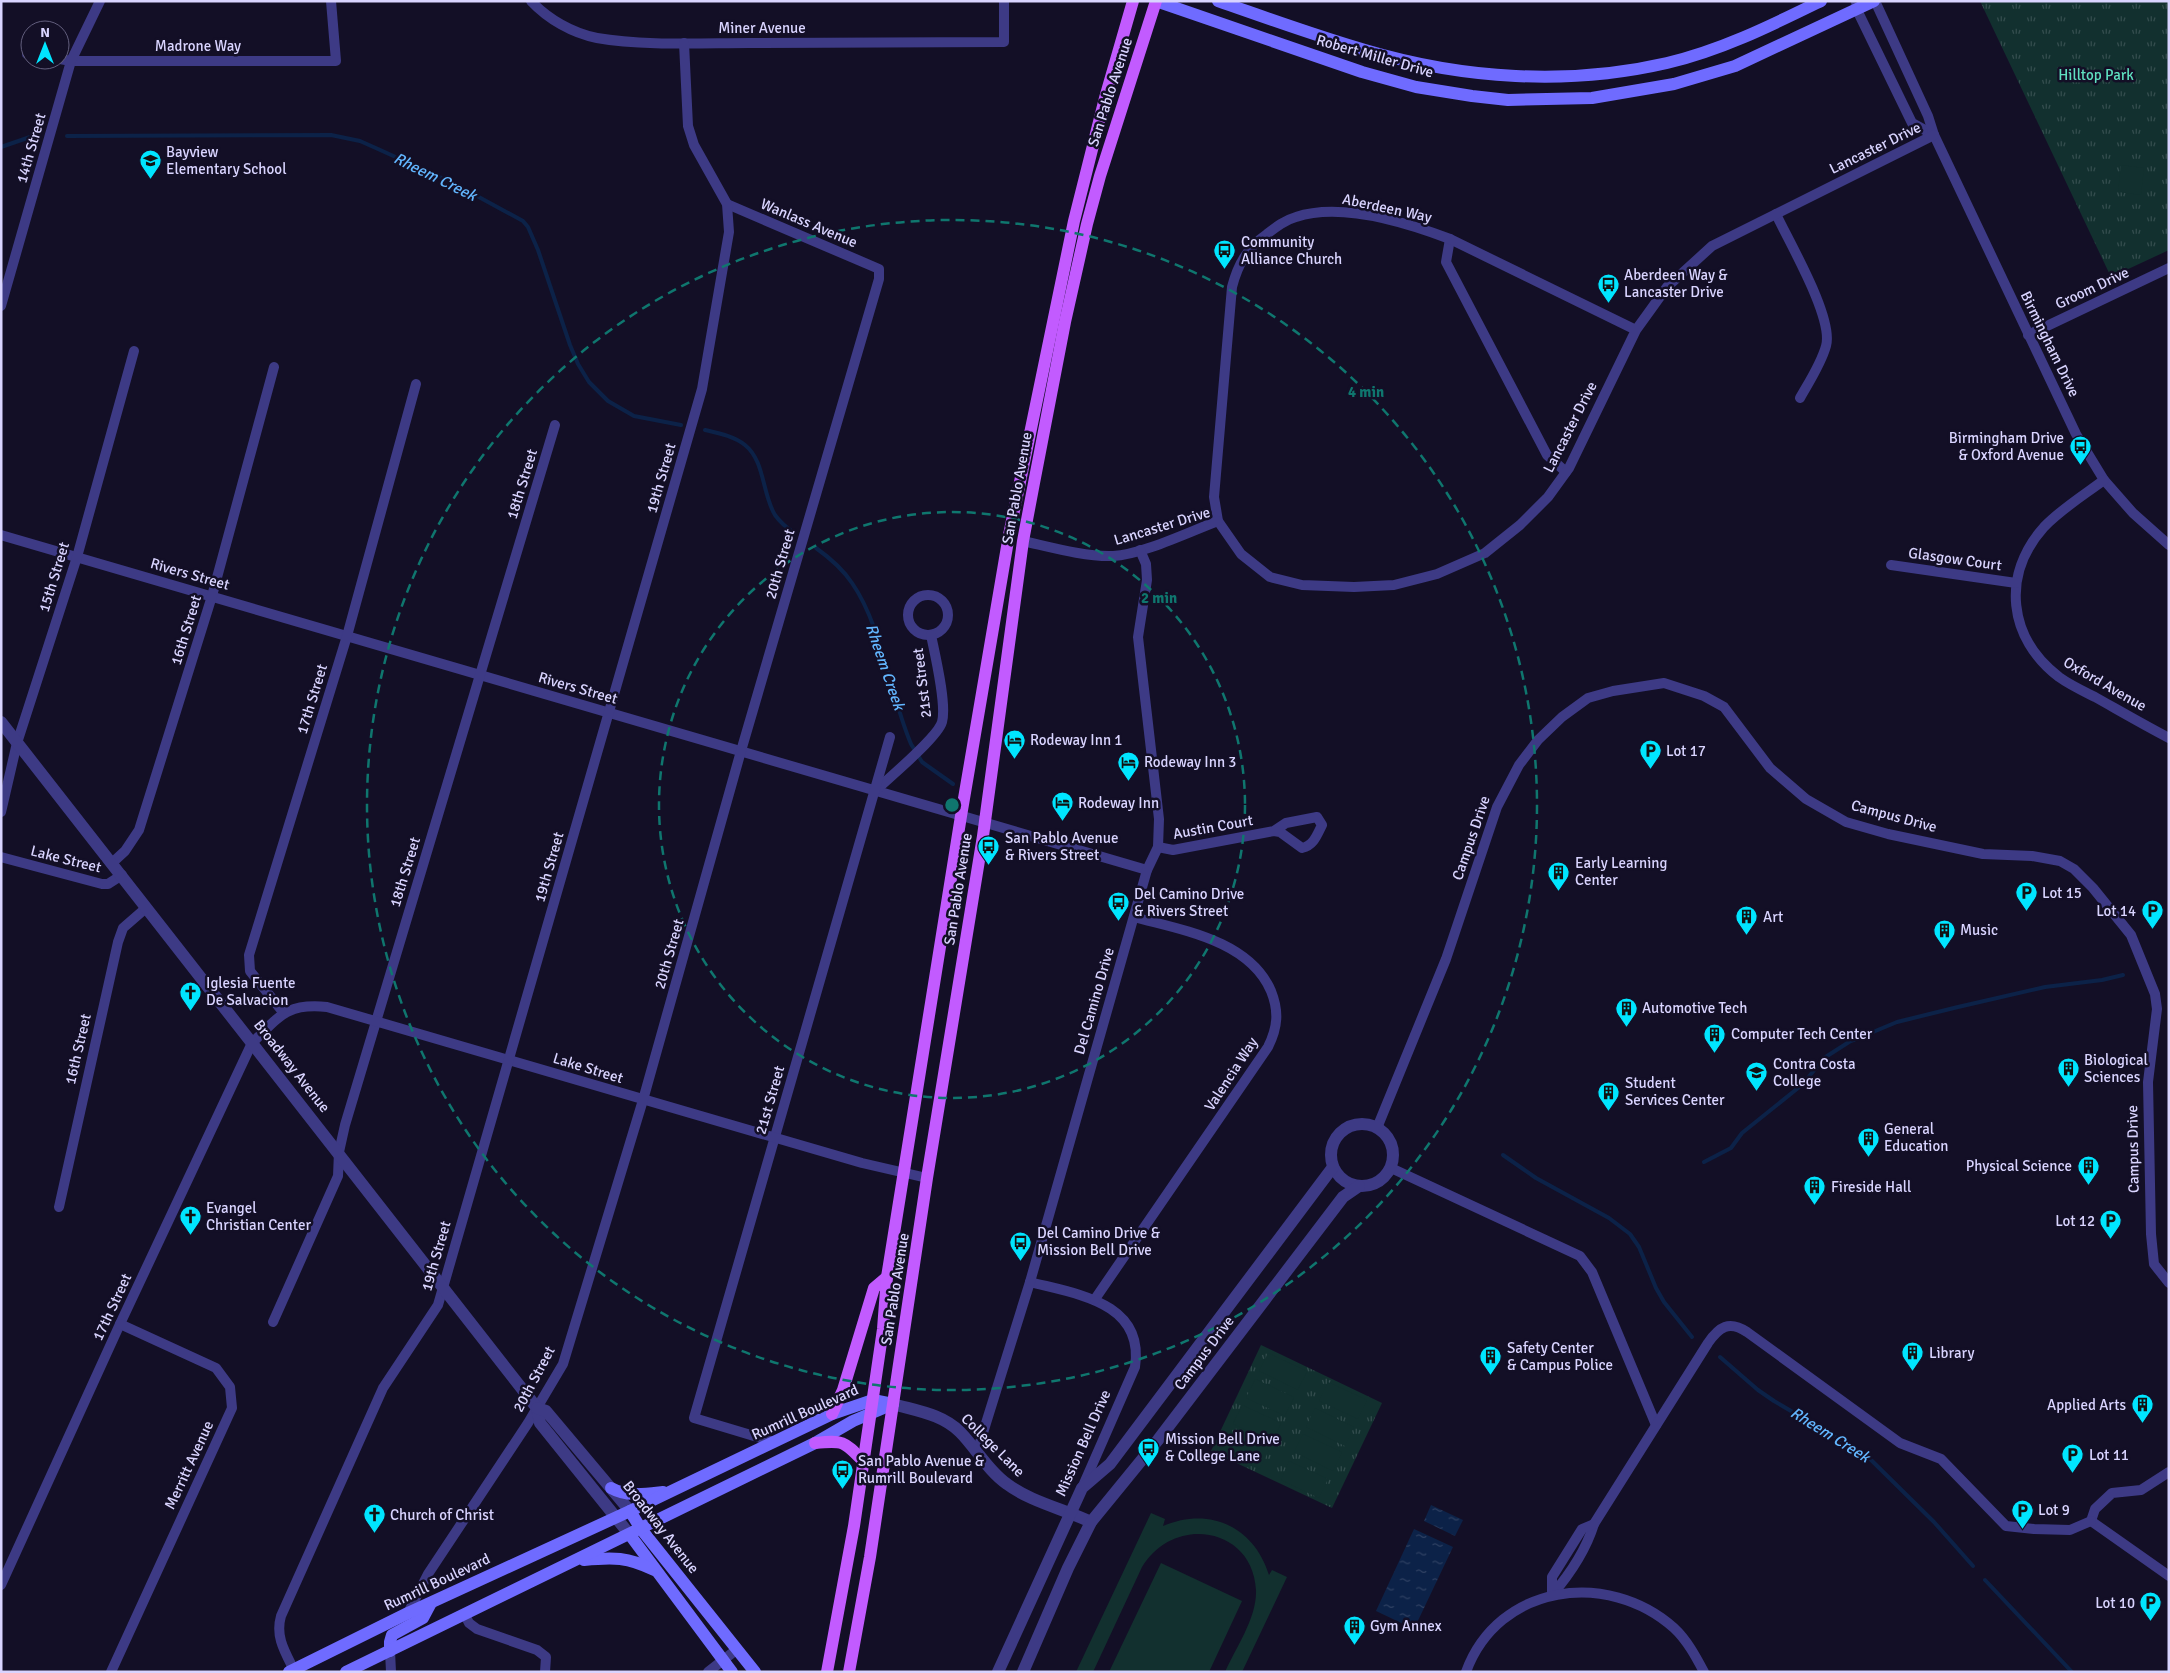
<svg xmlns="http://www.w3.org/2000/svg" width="2170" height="1673" font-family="Signika,sans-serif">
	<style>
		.grass { fill: url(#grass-tufts) }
		.pitch { fill: #12302f }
		.water { fill: url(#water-ripples) }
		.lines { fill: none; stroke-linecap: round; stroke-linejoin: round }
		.stream { stroke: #0c2248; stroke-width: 4 }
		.minor { stroke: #3d3a85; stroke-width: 10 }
		.tertiary { stroke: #3d3a85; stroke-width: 12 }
		.secondary { stroke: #6f6bff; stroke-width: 12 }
		.primary { stroke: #c25bff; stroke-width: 12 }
		.ring { fill: none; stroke: #0f766e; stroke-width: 2.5; stroke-dasharray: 9 6 }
		.labels { text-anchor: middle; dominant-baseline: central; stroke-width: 5; stroke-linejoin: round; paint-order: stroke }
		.street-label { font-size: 15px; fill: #d9d4ff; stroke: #130f26 }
		.park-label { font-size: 15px; fill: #5fe0c0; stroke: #130f26 }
		.poi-label { font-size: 15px; fill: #d9d4ff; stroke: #130f26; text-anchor: start }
		.water-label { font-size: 16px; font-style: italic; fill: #62b6ff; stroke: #130f26 }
		.centre { fill: #0f766e; stroke: #130f26; stroke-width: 2.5 }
		.ring-label { font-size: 15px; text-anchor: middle; font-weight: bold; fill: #0f766e; stroke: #130f26; stroke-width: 5; stroke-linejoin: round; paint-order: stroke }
	</style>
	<defs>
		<pattern id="grass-tufts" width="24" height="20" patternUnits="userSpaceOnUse" patternTransform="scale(1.25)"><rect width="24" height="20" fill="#12302f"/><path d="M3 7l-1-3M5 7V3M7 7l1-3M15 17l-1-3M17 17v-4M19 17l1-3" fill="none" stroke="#344d4e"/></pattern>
		<pattern id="water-ripples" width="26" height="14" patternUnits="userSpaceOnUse" patternTransform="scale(1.25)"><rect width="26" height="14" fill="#0c2248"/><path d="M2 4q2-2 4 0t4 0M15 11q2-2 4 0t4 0" fill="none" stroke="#2f4163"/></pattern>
	</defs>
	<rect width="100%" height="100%" fill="#130f26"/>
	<g class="grass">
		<polygon points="1980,1 2169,1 2169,250 2111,277"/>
		<polygon points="1261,1345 1382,1403 1332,1508 1211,1451"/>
	</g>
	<g class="pitch">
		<polygon points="2121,165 2144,168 2141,195 2118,192"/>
		<polygon points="1268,1353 1307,1371 1298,1390 1259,1371"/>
		<polygon points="1255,1379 1294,1397 1285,1416 1246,1398"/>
		<polygon points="1328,1382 1367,1400 1358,1419 1319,1401"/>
		<polygon points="1242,1405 1281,1423 1272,1442 1233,1424"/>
		<polygon points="1315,1408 1354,1427 1345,1446 1306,1427"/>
		<polygon points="1230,1432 1269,1450 1260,1469 1221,1450"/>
		<polygon points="1303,1434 1342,1452 1333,1471 1294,1452"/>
		<polygon points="1289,1461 1328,1479 1319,1498 1281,1480"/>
		<path d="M1151 1513 1165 1519 1163 1526C1210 1506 1254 1527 1269 1575L1272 1570 1287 1577 1242 1672H1225C1236 1647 1257 1618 1256 1590 1253 1527 1174 1514 1142 1567L1093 1672H1076Z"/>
		<polygon points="1161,1563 1242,1601 1209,1672 1109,1672"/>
	</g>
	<g class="water">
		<polygon points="1431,1505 1463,1520 1455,1536 1424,1521"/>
		<polygon points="1414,1529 1453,1547 1414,1629 1376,1611"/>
	</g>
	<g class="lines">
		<g class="stream">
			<polyline points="67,136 331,135 360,141 378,149 455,184 523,221 528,227 538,250 570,345 578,364 589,382 608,401 634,416 681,425"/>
			<polyline points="1,147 36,135"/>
			<path d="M705 430C718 433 734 436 745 445 765 461 762 494 775 515 780 522 787 528 794 533"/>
			<path d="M816 548C830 558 842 568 852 583 882 626 890 695 911 744L922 762 953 784"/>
			<polyline points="1503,1155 1536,1178 1609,1218 1630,1234 1639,1247 1656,1288 1664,1302 1692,1337"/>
			<polyline points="1704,1162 1731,1148 1742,1133 1803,1084 1824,1058 1849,1042 1897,1022 1958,1007 2045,987 2102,980 2123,975"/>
			<polyline points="1720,1357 1758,1390 1774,1401 1866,1455 1934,1522 1973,1566"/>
			<polyline points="1985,1580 2072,1672"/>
		</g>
		<g class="minor">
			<path d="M531 1C548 19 572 33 597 38 642 46 702 43 749 43 834 42 919 42 1004 42V1"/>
			<polyline points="1856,1 1857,10 1912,123 1934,135"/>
			<polyline points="1875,1 1928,116 1934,135 2076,434 2104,480 2133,513 2169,545"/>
			<polyline points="27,54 30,55"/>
			<polyline points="60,59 71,61 336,61 331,1"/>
			<path d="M1776 214C1789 242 1834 318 1826 346 1821 364 1809 382 1800 398"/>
			<polyline points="1450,239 1446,262 1547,455 1566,472"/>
			<polyline points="1,306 71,61 100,1"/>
			<path d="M1636 330 1450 239C1408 223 1340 202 1296 217 1285 220 1276 227 1267 234 1247 248 1238 264 1232 287L1214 497 1218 521 1241 554 1270 577 1302 585 1354 587 1394 585 1437 574 1485 553 1520 525 1548 497 1569 468 1636 330 1667 287 1712 246 1934 135"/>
			<polyline points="2028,335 2169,268"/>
			<path d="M2104 480C2084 495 2061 509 2044 527 2001 575 2008 638 2059 677 2070 685 2083 691 2095 697 2120 711 2144 725 2169 738"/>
			<polyline points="1,535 1147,870"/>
			<path d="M1023 541C1050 547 1085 557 1113 556 1141 555 1191 531 1218 521"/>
			<polyline points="1891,565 2016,583"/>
			<circle cx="928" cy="615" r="20"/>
			<path d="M876 790C890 777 938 737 942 722 947 704 935 655 931 635"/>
			<polyline points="1,812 17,743 77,557 134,351"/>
			<path d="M1158 847 1173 850 1274 831 1280 832 1302 848C1314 845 1317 835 1322 825L1317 817 1286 823 1274 831"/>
			<polyline points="1,857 102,884 108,884 122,875"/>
			<polyline points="112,863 125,851 139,830 212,596 274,367"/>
			<polyline points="283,1012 250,971 249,955 347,636 416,384"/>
			<polyline points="1377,1128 1446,959 1497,807 1519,765 1538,740 1562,717 1588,698 1613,691 1664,683 1704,696 1724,707 1770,768 1806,799 1846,822 1888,834 1983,854 2032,856 2060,861 2074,869 2093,888 2131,935 2155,994 2157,1009 2148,1082 2151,1234 2154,1264 2169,1283"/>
			<polyline points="1391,1168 1580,1256 1592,1272 1656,1425"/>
			<polyline points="59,1207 118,942 123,928 146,908"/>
			<path d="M1030 1282C1076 1294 1145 1302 1135 1367L1082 1488"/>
			<path d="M1095 1299 1268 1047C1278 1027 1279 1011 1271 991 1249 940 1181 930 1134 917"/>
			<polyline points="273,1322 338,1176 339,1152 345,1125 555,425"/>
			<polyline points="774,1442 694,1418 890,737"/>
			<polyline points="977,1452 1030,1282 1147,870 1158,847 1159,819 1138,637 1147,580 1146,564 1140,550"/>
			<polyline points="2091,1521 2095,1509 2112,1493 2141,1490 2169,1472"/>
			<polyline points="2091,1521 2169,1576"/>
			<path d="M1 1585 120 1324 252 1043C280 1016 286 1003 327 1007L862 1163 927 1178"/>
			<path d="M1552 1595C1570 1574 1586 1550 1594 1524L1708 1343C1719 1327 1729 1320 1747 1332L1900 1443 1941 1459 2006 1526 2034 1529 2070 1530 2091 1521"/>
			<polyline points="1552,1595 1552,1577 1582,1529 1594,1524"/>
			<polyline points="408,1613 428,1574 528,1423 563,1364 643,1100 741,751 879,279 879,269 727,204"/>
			<polyline points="465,1615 469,1623 477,1629 537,1650 546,1657 545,1672"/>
			<polyline points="390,1651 391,1672"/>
			<polyline points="111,1672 232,1408 230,1387 216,1368 120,1324"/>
			<path d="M295 1672C285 1652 275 1637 281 1616L383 1388 438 1305 702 389 729 232 727 204 694 145 688 126 684 43"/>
			<polyline points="708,1672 736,1650"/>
			<path d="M1466 1672C1498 1584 1608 1569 1674 1628 1687 1640 1696 1657 1704 1672"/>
		</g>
		<g class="tertiary">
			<polyline points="1,722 537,1408 540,1423 630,1535"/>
			<circle cx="1362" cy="1155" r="31"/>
			<path d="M893 1404C917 1411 942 1414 960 1432 976 1448 988 1471 1007 1484 1031 1502 1064 1509 1091 1522"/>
			<polyline points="537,1408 546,1411 630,1511"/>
			<polyline points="998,1672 1082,1488 1110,1464 1333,1167"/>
			<polyline points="1023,1672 1068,1568 1091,1522 1158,1440 1343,1197 1359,1186"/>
		</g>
		<g class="secondary">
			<polyline points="1156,1 1362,72 1416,87 1472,96 1508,100 1592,98 1674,84 1735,66 1874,1"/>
			<path d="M1218 1C1267 18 1316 36 1365 50 1463 79 1568 86 1667 63 1722 50 1772 25 1821 1"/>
			<path d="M611 1488C627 1497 645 1494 663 1492"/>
			<polyline points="630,1511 641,1529 755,1672"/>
			<polyline points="630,1535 732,1672"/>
			<path d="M584 1560C613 1557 628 1557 654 1570"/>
			<polyline points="390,1651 390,1642 392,1635 423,1618 431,1603"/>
			<polyline points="289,1672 408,1613 630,1511 832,1414 873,1400 893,1404"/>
			<polyline points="346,1672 815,1443 853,1421 893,1404"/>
		</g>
		<g class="primary">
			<polyline points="832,1414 843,1390 874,1288 887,1277"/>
			<path d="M815 1443C844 1440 844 1441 864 1462"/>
			<polyline points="827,1672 854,1526 883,1329 887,1277 961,816 1009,535 1074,221 1105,98 1133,1"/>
			<polyline points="849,1672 870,1557 927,1178 983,836 1023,541 1034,483 1065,322 1087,224 1100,176 1156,1"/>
		</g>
	</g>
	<g class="ring">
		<circle cx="952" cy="805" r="293"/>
		<circle cx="952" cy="805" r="585"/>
	</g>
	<defs>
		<symbol id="school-pin" viewBox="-11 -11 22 30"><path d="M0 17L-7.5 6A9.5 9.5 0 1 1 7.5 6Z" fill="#00e5ff" stroke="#130f26"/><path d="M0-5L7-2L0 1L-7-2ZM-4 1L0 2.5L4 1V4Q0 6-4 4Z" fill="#111"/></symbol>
		<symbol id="bus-pin" viewBox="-11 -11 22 30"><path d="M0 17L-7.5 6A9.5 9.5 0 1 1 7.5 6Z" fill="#00e5ff" stroke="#130f26"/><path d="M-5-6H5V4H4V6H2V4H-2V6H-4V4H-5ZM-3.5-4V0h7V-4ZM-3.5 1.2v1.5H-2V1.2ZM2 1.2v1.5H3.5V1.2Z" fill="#111"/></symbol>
		<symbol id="hotel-pin" viewBox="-11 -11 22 30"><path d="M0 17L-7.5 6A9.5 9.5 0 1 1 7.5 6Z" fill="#00e5ff" stroke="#130f26"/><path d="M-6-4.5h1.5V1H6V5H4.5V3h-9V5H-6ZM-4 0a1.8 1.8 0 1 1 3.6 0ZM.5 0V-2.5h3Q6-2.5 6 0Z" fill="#111"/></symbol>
		<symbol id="parking-pin" viewBox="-11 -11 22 30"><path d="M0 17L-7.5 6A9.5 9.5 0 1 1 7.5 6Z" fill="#00e5ff" stroke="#130f26"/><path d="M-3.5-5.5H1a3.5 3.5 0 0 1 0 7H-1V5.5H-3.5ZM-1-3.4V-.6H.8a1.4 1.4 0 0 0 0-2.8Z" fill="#111"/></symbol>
		<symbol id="building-pin" viewBox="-11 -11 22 30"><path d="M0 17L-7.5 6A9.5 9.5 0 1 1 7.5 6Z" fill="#00e5ff" stroke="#130f26"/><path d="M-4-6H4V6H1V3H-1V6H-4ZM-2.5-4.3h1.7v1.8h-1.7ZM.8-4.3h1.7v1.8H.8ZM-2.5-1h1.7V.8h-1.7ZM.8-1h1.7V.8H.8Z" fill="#111"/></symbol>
		<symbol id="church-pin" viewBox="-11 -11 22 30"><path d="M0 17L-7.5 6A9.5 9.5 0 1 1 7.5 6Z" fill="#00e5ff" stroke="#130f26"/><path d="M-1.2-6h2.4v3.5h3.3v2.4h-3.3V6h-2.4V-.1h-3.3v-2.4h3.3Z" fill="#111"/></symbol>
		<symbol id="university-pin" viewBox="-11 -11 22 30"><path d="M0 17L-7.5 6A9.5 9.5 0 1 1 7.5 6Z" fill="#00e5ff" stroke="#130f26"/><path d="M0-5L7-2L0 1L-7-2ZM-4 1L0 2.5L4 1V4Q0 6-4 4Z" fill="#111"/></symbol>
	</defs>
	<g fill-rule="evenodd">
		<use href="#school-pin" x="138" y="148" width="25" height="34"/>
		<use href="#bus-pin" x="1212" y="238" width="25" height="34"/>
		<use href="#bus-pin" x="1596" y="272" width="25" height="34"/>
		<use href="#bus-pin" x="2068" y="434" width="25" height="34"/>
		<use href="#hotel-pin" x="1002" y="728" width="25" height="34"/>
		<use href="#parking-pin" x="1638" y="738" width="25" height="34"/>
		<use href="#hotel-pin" x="1116" y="750" width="25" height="34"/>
		<use href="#hotel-pin" x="1050" y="790" width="25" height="34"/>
		<use href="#bus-pin" x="976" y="834" width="25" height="34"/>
		<use href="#building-pin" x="1546" y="860" width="25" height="34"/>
		<use href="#parking-pin" x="2014" y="880" width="25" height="34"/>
		<use href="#bus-pin" x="1106" y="890" width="25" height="34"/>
		<use href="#parking-pin" x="2140" y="898" width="25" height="34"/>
		<use href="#building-pin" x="1734" y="904" width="25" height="34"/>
		<use href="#building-pin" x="1932" y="918" width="25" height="34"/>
		<use href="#church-pin" x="178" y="980" width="25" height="34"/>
		<use href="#building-pin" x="1614" y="996" width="25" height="34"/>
		<use href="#building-pin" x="1702" y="1022" width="25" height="34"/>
		<use href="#building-pin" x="2056" y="1056" width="25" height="34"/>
		<use href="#university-pin" x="1744" y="1060" width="25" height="34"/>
		<use href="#building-pin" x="1596" y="1080" width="25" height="34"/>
		<use href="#building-pin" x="1856" y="1126" width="25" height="34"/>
		<use href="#building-pin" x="2076" y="1154" width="25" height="34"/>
		<use href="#building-pin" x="1802" y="1174" width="25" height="34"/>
		<use href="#church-pin" x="178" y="1204" width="25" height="34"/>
		<use href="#parking-pin" x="2098" y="1208" width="25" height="34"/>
		<use href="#bus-pin" x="1008" y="1230" width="25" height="34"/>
		<use href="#building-pin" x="1900" y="1340" width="25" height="34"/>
		<use href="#building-pin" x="1478" y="1344" width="25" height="34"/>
		<use href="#building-pin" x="2130" y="1392" width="25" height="34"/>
		<use href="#bus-pin" x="1136" y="1436" width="25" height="34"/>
		<use href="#parking-pin" x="2060" y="1442" width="25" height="34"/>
		<use href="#bus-pin" x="830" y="1458" width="25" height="34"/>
		<use href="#parking-pin" x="2010" y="1498" width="25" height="34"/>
		<use href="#church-pin" x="362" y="1502" width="25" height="34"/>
		<use href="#parking-pin" x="2138" y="1590" width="25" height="34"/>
		<use href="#building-pin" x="1342" y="1614" width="25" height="34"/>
	</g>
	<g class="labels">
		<g class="street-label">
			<text x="762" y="28">Miner Avenue</text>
			<text x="198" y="46">Madrone Way</text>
			<text transform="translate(1375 56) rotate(16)">Robert Miller Drive</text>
			<text transform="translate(1110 92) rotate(-72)">San Pablo Avenue</text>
			<text transform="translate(31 148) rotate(-74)">14th Street</text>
			<text transform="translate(1875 148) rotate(-26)">Lancaster Drive</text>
			<text transform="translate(1387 208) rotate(12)">Aberdeen Way</text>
			<text transform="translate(809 223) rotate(23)">Wanlass Avenue</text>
			<text transform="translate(2092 288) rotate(-25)">Groom Drive</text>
			<text transform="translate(2050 344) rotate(64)">Birmingham Drive</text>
			<text transform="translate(1570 427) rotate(-63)">Lancaster Drive</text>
			<text transform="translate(661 478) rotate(-74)">19th Street</text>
			<text transform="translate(522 484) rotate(-73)">18th Street</text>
			<text transform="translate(1017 488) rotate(-80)">San Pablo Avenue</text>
			<text transform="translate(1162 526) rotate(-17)">Lancaster Drive</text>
			<text transform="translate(1955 559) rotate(8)">Glasgow Court</text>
			<text transform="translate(780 564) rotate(-74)">20th Street</text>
			<text transform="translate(190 574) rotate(16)">Rivers Street</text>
			<text transform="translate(54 577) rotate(-73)">15th Street</text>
			<text transform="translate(186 630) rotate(-73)">16th Street</text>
			<text transform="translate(922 683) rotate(-97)">21st Street</text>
			<text transform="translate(2105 684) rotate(30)">Oxford Avenue</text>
			<text transform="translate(578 688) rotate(16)">Rivers Street</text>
			<text transform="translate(312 699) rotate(-73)">17th Street</text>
			<text transform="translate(1894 816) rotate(15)">Campus Drive</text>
			<text transform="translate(1213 827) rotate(-10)">Austin Court</text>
			<text transform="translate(1471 838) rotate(-71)">Campus Drive</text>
			<text transform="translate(66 859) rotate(14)">Lake Street</text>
			<text transform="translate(549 867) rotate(-74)">19th Street</text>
			<text transform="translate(405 872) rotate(-73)">18th Street</text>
			<text transform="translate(958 889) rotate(-81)">San Pablo Avenue</text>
			<text transform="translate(669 954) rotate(-74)">20th Street</text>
			<text transform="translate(1094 1001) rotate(-74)">Del Camino Drive</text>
			<text transform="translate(78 1049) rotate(-77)">16th Street</text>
			<text transform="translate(292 1066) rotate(52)">Broadway Avenue</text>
			<text transform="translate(588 1068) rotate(17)">Lake Street</text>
			<text transform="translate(1231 1074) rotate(-57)">Valencia Way</text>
			<text transform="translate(770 1100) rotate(-74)">21st Street</text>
			<text transform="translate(2133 1149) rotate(-91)">Campus Drive</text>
			<text transform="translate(436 1256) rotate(-74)">19th Street</text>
			<text transform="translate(895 1289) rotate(-81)">San Pablo Avenue</text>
			<text transform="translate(112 1307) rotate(-65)">17th Street</text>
			<text transform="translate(1204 1353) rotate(-53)">Campus Drive</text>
			<text transform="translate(534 1379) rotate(-62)">20th Street</text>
			<text transform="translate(805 1412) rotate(-24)">Rumrill Boulevard</text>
			<text transform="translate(1083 1443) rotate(-66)">Mission Bell Drive</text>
			<text transform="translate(993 1445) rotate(45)">College Lane</text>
			<text transform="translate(189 1465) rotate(-65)">Merritt Avenue</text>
			<text transform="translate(661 1527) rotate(52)">Broadway Avenue</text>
			<text transform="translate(437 1582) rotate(-25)">Rumrill Boulevard</text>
		</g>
		<g class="park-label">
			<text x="2096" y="75">Hilltop Park</text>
		</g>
		<g class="poi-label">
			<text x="166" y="152">Bayview<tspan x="166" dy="17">Elementary School</tspan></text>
			<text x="1241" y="242">Community<tspan x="1241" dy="17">Alliance Church</tspan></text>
			<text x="1624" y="275">Aberdeen Way &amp;<tspan x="1624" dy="17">Lancaster Drive</tspan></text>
			<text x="2064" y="438" text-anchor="end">Birmingham Drive<tspan x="2064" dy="17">&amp; Oxford Avenue</tspan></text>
			<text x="1030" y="740">Rodeway Inn 1</text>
			<text x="1666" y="751">Lot 17</text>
			<text x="1144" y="762">Rodeway Inn 3</text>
			<text x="1078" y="803">Rodeway Inn</text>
			<text x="1005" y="838">San Pablo Avenue<tspan x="1005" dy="17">&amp; Rivers Street</tspan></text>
			<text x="1575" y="863">Early Learning<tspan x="1575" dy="17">Center</tspan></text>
			<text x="2042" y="893">Lot 15</text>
			<text x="1134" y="894">Del Camino Drive<tspan x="1134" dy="17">&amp; Rivers Street</tspan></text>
			<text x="2136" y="911" text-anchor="end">Lot 14</text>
			<text x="1763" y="917">Art</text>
			<text x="1960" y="930">Music</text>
			<text x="206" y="983">Iglesia Fuente<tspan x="206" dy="17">De Salvacion</tspan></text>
			<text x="1642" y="1008">Automotive Tech</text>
			<text x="1731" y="1034">Computer Tech Center</text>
			<text x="2084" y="1060">Biological<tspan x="2084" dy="17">Sciences</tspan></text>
			<text x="1773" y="1064">Contra Costa<tspan x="1773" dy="17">College</tspan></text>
			<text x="1625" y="1083">Student<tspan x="1625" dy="17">Services Center</tspan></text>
			<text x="1884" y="1129">General<tspan x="1884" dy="17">Education</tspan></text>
			<text x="2072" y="1166" text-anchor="end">Physical Science</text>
			<text x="1831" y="1187">Fireside Hall</text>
			<text x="206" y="1208">Evangel<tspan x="206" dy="17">Christian Center</tspan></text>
			<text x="2095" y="1221" text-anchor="end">Lot 12</text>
			<text x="1037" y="1233">Del Camino Drive &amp;<tspan x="1037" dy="17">Mission Bell Drive</tspan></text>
			<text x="1507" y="1348">Safety Center<tspan x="1507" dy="17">&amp; Campus Police</tspan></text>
			<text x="1929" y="1353">Library</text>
			<text x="2126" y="1405" text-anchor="end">Applied Arts</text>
			<text x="1165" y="1439">Mission Bell Drive<tspan x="1165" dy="17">&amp; College Lane</tspan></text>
			<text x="2089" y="1455">Lot 11</text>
			<text x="858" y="1461">San Pablo Avenue &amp;<tspan x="858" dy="17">Rumrill Boulevard</tspan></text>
			<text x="2038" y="1510">Lot 9</text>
			<text x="390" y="1515">Church of Christ</text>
			<text x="2135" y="1603" text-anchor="end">Lot 10</text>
			<text x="1370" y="1626">Gym Annex</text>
		</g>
		<g class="water-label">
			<text transform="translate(435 177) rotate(26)">Rheem Creek</text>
			<text transform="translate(885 667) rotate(71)">Rheem Creek</text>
			<text transform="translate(1830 1435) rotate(32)">Rheem Creek</text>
		</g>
	</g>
	<circle cx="952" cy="805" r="8" class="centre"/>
	<g class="ring-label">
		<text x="1366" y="397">4 min</text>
		<text x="1159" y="603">2 min</text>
	</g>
	<rect width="2170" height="1673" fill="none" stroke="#d9d4ff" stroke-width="5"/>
	<g transform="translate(45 45)"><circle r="24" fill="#130f26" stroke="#625e7d"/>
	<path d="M0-4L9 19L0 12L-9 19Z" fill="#00e5ff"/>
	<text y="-8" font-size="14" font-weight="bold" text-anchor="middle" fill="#d9d4ff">N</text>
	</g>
</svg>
